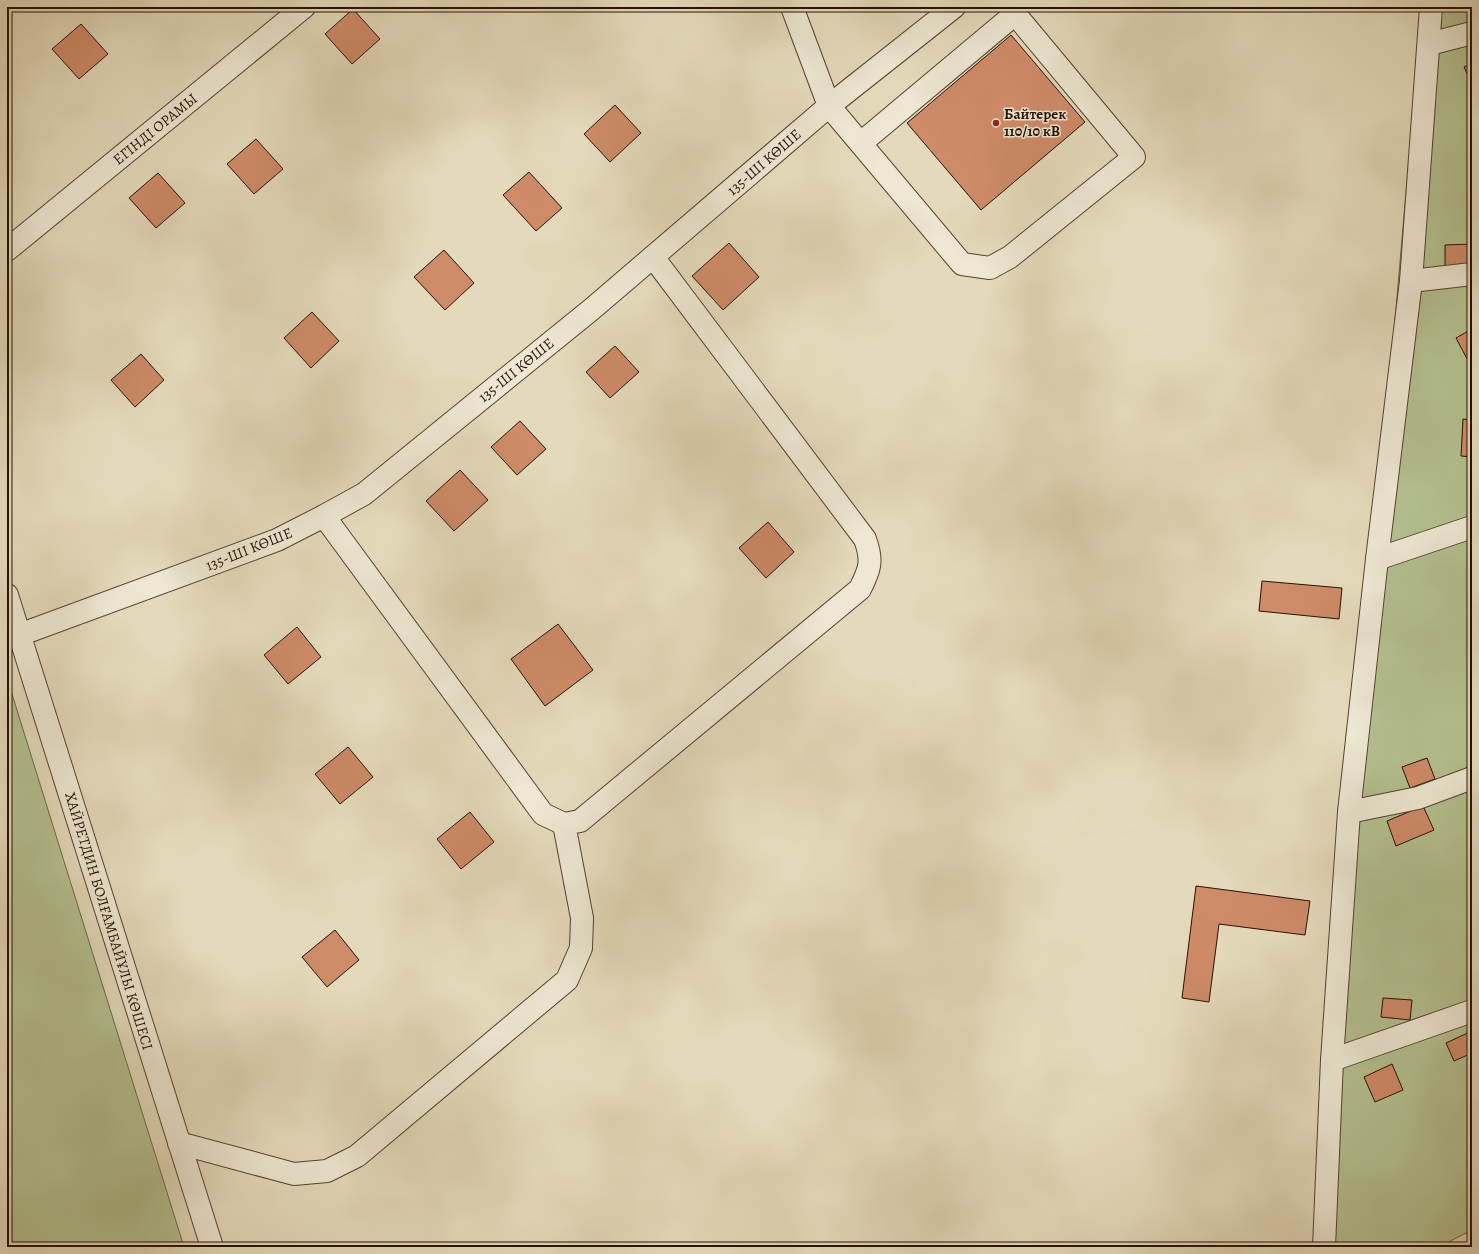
<svg xmlns="http://www.w3.org/2000/svg" width="1479" height="1254" font-family="Alegreya,serif">
	<style>
		.green { fill: #b4c090; stroke: #6d6848 }
		.building { fill: #ce8b68; stroke: #261000 }
		.lines { fill: none; stroke-linecap: round; stroke-linejoin: round }
		.minor-casing { stroke: #56422f; stroke-width: 24 }
		.minor { stroke: #ede7d3; stroke-width: 22 }
		.poi-dot { fill: #8f2418; stroke: #ede7d3; stroke-width: 1.5 }
		.labels { text-anchor: middle; dominant-baseline: central; stroke-width: 3; stroke-linejoin: round; paint-order: stroke }
		.poi-label { font-size: 15px; font-weight: bold; fill: #261000; stroke: #ede7d3; text-anchor: start }
		.street-label { font-size: 15px; fill: #261000; stroke: #ede7d3 }
	</style>
	<rect width="100%" height="100%" fill="#e4dabb"/>
	<filter id="stains"><feTurbulence type="fractalNoise" baseFrequency=".005" numOctaves="4"/><feColorMatrix values="0 0 0 0 .2 0 0 0 0 .09 0 0 0 0 .02 0 0 0 .5 -.17"/></filter>
	<radialGradient id="worn" r=".72"><stop offset=".6" stop-color="#630" stop-opacity="0"/><stop offset="1" stop-color="#630" stop-opacity=".3"/></radialGradient>
	<g class="green">
		<polygon points="1422,7 1472,7 1472,1230 1439,1247 1330,1247 1384,448"/>
		<polygon points="7,678 184,1247 7,1247"/>
	</g>
	<g class="building">
		<polygon points="353,9 380,39 352,64 325,34"/>
		<polygon points="81,24 108,54 79,79 52,49"/>
		<polygon points="1011,35 1085,122 981,210 907,123"/>
		<polygon points="1472,63 1472,84 1464,67"/>
		<polygon points="615,105 641,133 610,162 584,134"/>
		<polygon points="256,139 283,169 254,194 227,164"/>
		<polygon points="529,172 562,208 536,231 503,195"/>
		<polygon points="158,173 185,203 156,228 129,198"/>
		<polygon points="729,243 759,277 723,310 692,276"/>
		<polygon points="1472,244 1472,264 1445,266 1445,245"/>
		<polygon points="444,250 474,283 445,310 414,277"/>
		<polygon points="312,312 339,341 311,368 284,338"/>
		<polygon points="1472,329 1472,368 1456,338"/>
		<polygon points="615,346 639,372 610,398 586,372"/>
		<polygon points="141,354 164,380 135,407 111,380"/>
		<polygon points="1463,419 1472,420 1472,457 1461,456"/>
		<polygon points="520,421 546,449 517,475 491,447"/>
		<polygon points="460,470 488,500 454,531 426,501"/>
		<polygon points="768,522 794,552 766,578 739,548"/>
		<polygon points="1262,581 1342,588 1339,619 1259,611"/>
		<polygon points="558,624 593,670 545,706 511,659"/>
		<polygon points="297,627 321,657 288,684 264,655"/>
		<polygon points="348,747 373,777 340,804 315,774"/>
		<polygon points="1427,758 1435,779 1410,788 1402,767"/>
		<polygon points="1423,806 1434,830 1396,846 1387,821"/>
		<polygon points="470,812 494,842 461,869 437,839"/>
		<polygon points="1196,886 1310,901 1305,935 1219,924 1209,1002 1182,998"/>
		<polygon points="335,930 359,960 327,987 302,957"/>
		<polygon points="1383,998 1412,1000 1410,1020 1381,1017"/>
		<polygon points="1472,1031 1472,1053 1454,1061 1446,1043"/>
		<polygon points="1392,1064 1403,1090 1375,1102 1364,1077"/>
	</g>
	<g class="lines">
		<defs>
			<g id="minor">
				<polyline points="792,7 829,106 962,264 990,268 1010,257 1134,157 1015,14 861,143"/>
				<polyline points="1429,44 1472,33"/>
				<polyline points="7,250 304,7"/>
				<polyline points="1411,281 1472,274"/>
				<path d="M324 516 543 814 564 824 580 821 860 589C870 569 873 561 865 539L653 257"/>
				<polyline points="1377,559 1472,527"/>
				<polyline points="7,595 212,1247"/>
				<polyline points="19,635 277,540 324,516 364,494 592,309 829,106 954,7"/>
				<polyline points="1349,812 1418,798 1472,778"/>
				<polyline points="1332,1060 1472,1011"/>
				<polyline points="179,1143 294,1174 327,1171 357,1156 567,980 581,948 582,918 564,824"/>
				<polyline points="1324,1247 1332,1060 1349,812 1377,559 1411,281 1431,7"/>
			</g>
		</defs>
		<use href="#minor" class="minor-casing"/>
		<use href="#minor" class="minor"/>
	</g>
	<circle class="poi-dot" cx="996" cy="123" r="4"/>
	<g class="labels">
		<g class="poi-label">
			<text x="1004" y="114">Байтерек<tspan x="1004" dy="17">110/10 кВ</tspan></text>
		</g>
		<g class="street-label">
			<text transform="translate(155 129) rotate(-39)">ЕГІНДІ ОРАМЫ</text>
			<text transform="translate(764 162) rotate(-41)">135-ШІ КӨШЕ</text>
			<text transform="translate(516 370) rotate(-39)">135-ШІ КӨШЕ</text>
			<text transform="translate(249 549) rotate(-22)">135-ШІ КӨШЕ</text>
			<text transform="translate(109 921) rotate(73)">ХАЙРЕТДИН БОЛҒАМБАЙҰЛЫ КӨШЕСІ</text>
		</g>
	</g>
	<rect width="1479" height="1254" fill="none" stroke="#e4dabb" stroke-width="24"/>
	<rect x="8" y="8" width="1463" height="1238" fill="none" stroke="#261000" stroke-width="2"/>
	<rect x="12" y="12" width="1455" height="1230" fill="none" stroke="#261000"/>
	<rect width="100%" height="100%" filter="url(#stains)"/>
	<rect width="100%" height="100%" fill="url(#worn)"/>
</svg>
